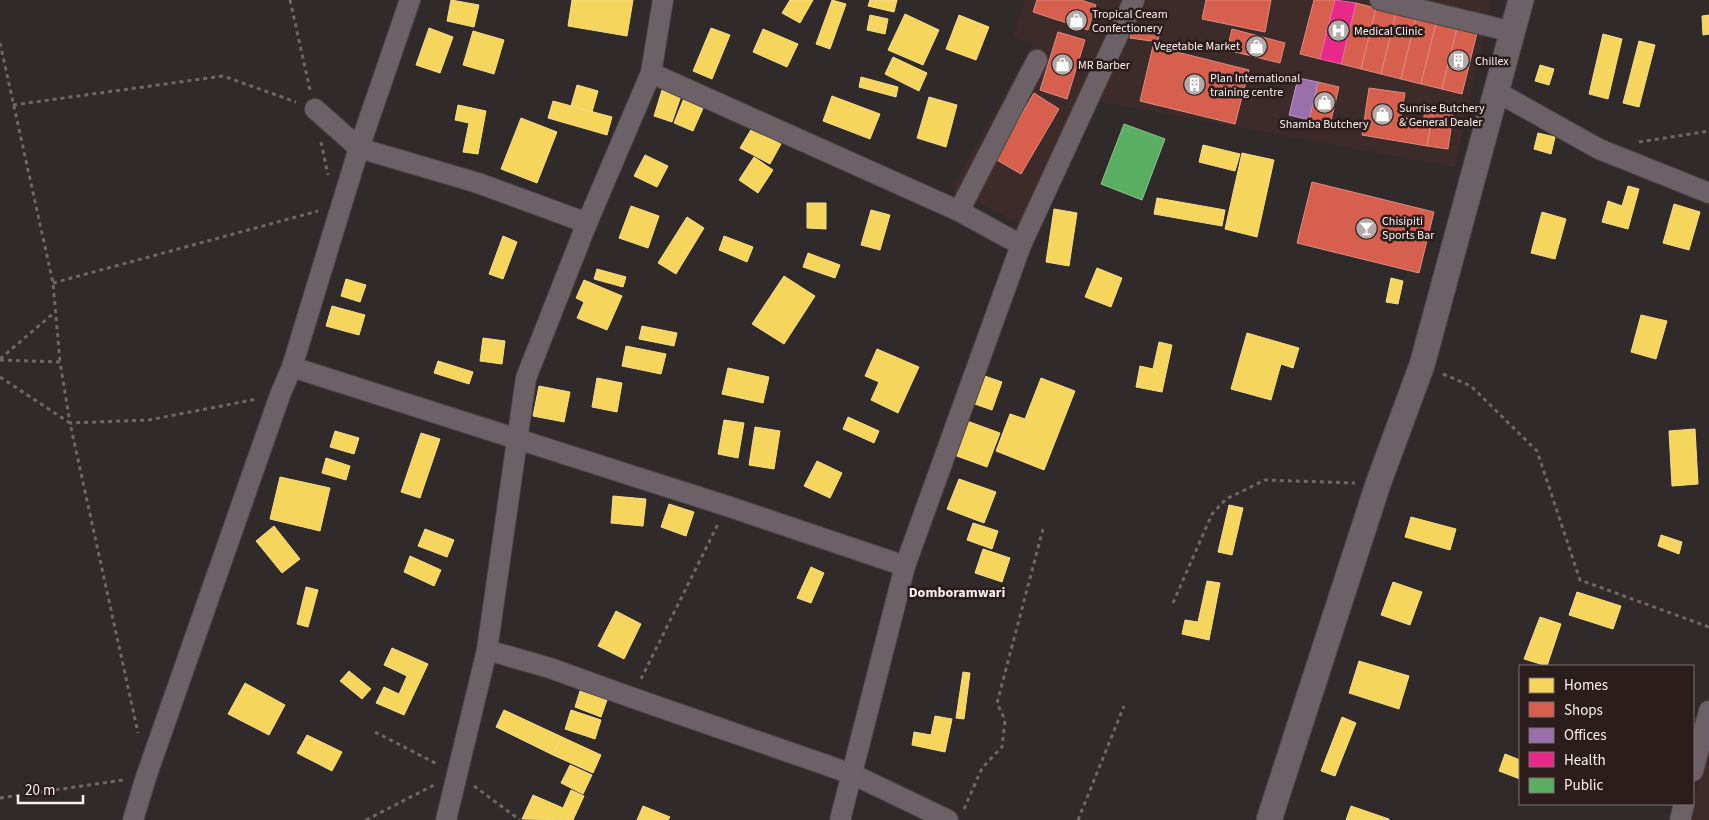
<svg xmlns="http://www.w3.org/2000/svg" width="1709" height="820" font-family="'Source Sans 3',sans-serif">
	<style>
		.built { fill: #3d2b2a }
		.homes { fill: #f6d55c; stroke: #f7dd88 }
		.shops { fill: #d6604d; stroke: #e08b7e }
		.offices { fill: #9970ab; stroke: #b696bf }
		.health { fill: #e7298a; stroke: #ec65a8 }
		.public { fill: #5aae61; stroke: #8ac28c }
		.lines { fill: none; stroke-linecap: round; stroke-linejoin: round }
		.minor-casing { stroke: #4b4746; stroke-width: 22 }
		.tertiary-casing { stroke: #4b4746; stroke-width: 27 }
		.path { stroke: #6f666a; stroke-width: 3; stroke-dasharray: 4 4; stroke-linecap: butt }
		.minor { stroke: #6c6166; stroke-width: 20 }
		.tertiary { stroke: #6c6166; stroke-width: 25 }
		.labels { text-anchor: middle; dominant-baseline: central; stroke-width: 5; stroke-linejoin: round; paint-order: stroke }
		.poi-label { font-size: 12px; fill: #f9f0ef; stroke: #2a1d1c; text-anchor: start }
		.neighbourhood-label { font-size: 14px; font-weight: bold; fill: #f9f0ef; stroke: #2a1d1c }
	</style>
	<rect width="100%" height="100%" fill="#302a2a"/>
	<g class="built">
		<polygon points="1025,0 1491,0 1455,167 1096,101 1028,228 951,189 1033,44 1013,37"/>
		<polygon points="1709,742 1709,820 1688,820 1693,804"/>
	</g>
	<g class="homes">
		<polygon points="451,0 479,5 474,27 447,21"/>
		<polygon points="572,0 633,0 627,36 568,26"/>
		<polygon points="790,0 813,0 800,23 782,13"/>
		<polygon points="832,0 846,4 830,49 816,44"/>
		<polygon points="870,0 897,0 894,12 868,6"/>
		<polygon points="905,14 939,30 923,65 888,50"/>
		<polygon points="870,15 888,19 885,34 867,30"/>
		<polygon points="959,15 989,27 976,60 946,49"/>
		<polygon points="1709,15 1709,34 1703,35 1702,16"/>
		<polygon points="429,28 453,37 440,73 416,65"/>
		<polygon points="711,28 730,35 712,79 693,71"/>
		<polygon points="763,29 798,44 787,67 753,52"/>
		<polygon points="473,31 504,40 494,74 463,65"/>
		<polygon points="1603,34 1622,39 1608,99 1589,94"/>
		<polygon points="1639,41 1655,45 1639,107 1623,103"/>
		<polygon points="893,57 927,73 919,91 885,74"/>
		<polygon points="1540,65 1554,69 1549,85 1535,81"/>
		<polygon points="861,77 898,87 896,97 859,87"/>
		<polygon points="577,85 598,91 592,112 571,106"/>
		<polygon points="662,90 681,96 672,122 654,116"/>
		<polygon points="832,96 880,114 870,139 823,121"/>
		<polygon points="929,97 957,105 946,147 917,138"/>
		<polygon points="684,98 704,106 693,131 674,123"/>
		<polygon points="553,101 612,117 607,135 548,118"/>
		<polygon points="458,105 486,111 478,154 463,152 469,123 455,120"/>
		<polygon points="521,118 557,132 537,183 501,169"/>
		<polygon points="752,128 781,144 770,164 740,148"/>
		<polygon points="1538,133 1555,137 1551,154 1534,149"/>
		<polygon points="1203,145 1240,154 1235,171 1199,162"/>
		<polygon points="1242,153 1274,160 1257,237 1225,229"/>
		<polygon points="645,155 668,166 657,187 634,176"/>
		<polygon points="754,157 773,170 758,193 739,180"/>
		<polygon points="1628,186 1639,189 1628,229 1602,222 1608,201 1622,206"/>
		<polygon points="1157,198 1225,210 1222,226 1154,214"/>
		<polygon points="807,203 826,203 826,229 807,228"/>
		<polygon points="1674,204 1700,212 1689,250 1663,243"/>
		<polygon points="631,206 659,216 648,248 619,238"/>
		<polygon points="1054,209 1077,213 1069,266 1046,262"/>
		<polygon points="871,210 890,215 880,250 861,245"/>
		<polygon points="1542,212 1566,219 1555,259 1531,253"/>
		<polygon points="687,217 704,228 676,274 658,263"/>
		<polygon points="503,236 517,242 503,279 489,274"/>
		<polygon points="724,236 753,247 747,262 719,250"/>
		<polygon points="808,253 840,265 835,278 803,267"/>
		<polygon points="1097,268 1122,278 1111,307 1085,297"/>
		<polygon points="597,269 626,277 623,287 594,279"/>
		<polygon points="784,276 815,296 784,344 752,324"/>
		<polygon points="1391,278 1403,281 1398,304 1386,302"/>
		<polygon points="346,279 366,285 360,302 341,296"/>
		<polygon points="584,280 622,296 607,330 577,318 584,302 576,298"/>
		<polygon points="332,306 365,315 359,335 326,326"/>
		<polygon points="1641,315 1667,321 1656,359 1631,352"/>
		<polygon points="642,326 677,333 674,346 639,339"/>
		<polygon points="1247,333 1299,348 1293,368 1281,364 1271,400 1231,389"/>
		<polygon points="483,338 505,341 502,364 480,361"/>
		<polygon points="1159,342 1172,345 1162,392 1136,387 1140,366 1153,369"/>
		<polygon points="626,346 666,354 661,374 622,366"/>
		<polygon points="877,349 919,367 898,413 871,400 879,382 865,376"/>
		<polygon points="438,361 473,372 469,384 434,373"/>
		<polygon points="728,368 769,377 763,403 722,394"/>
		<polygon points="979,374 1002,382 992,410 969,402"/>
		<polygon points="597,378 622,383 617,412 592,407"/>
		<polygon points="1041,378 1075,391 1044,470 996,451 1010,414 1025,419"/>
		<polygon points="539,386 570,392 564,422 533,416"/>
		<polygon points="848,417 879,431 874,443 843,429"/>
		<polygon points="724,420 744,423 738,458 718,454"/>
		<polygon points="967,421 1000,433 987,467 954,455"/>
		<polygon points="755,427 780,431 774,469 749,465"/>
		<polygon points="1695,429 1698,484 1672,486 1669,431"/>
		<polygon points="335,431 359,438 354,454 330,447"/>
		<polygon points="421,433 440,439 420,498 401,492"/>
		<polygon points="326,458 350,466 346,480 322,473"/>
		<polygon points="817,461 842,473 830,498 804,486"/>
		<polygon points="280,477 330,488 320,531 270,519"/>
		<polygon points="959,479 996,492 984,523 947,509"/>
		<polygon points="613,496 646,499 643,526 611,523"/>
		<polygon points="669,504 694,512 686,536 661,527"/>
		<polygon points="1229,505 1243,508 1232,555 1218,552"/>
		<polygon points="1411,517 1456,529 1450,550 1405,537"/>
		<polygon points="973,523 998,531 992,549 967,540"/>
		<polygon points="274,526 300,559 282,573 256,541"/>
		<polygon points="425,529 454,540 447,557 418,546"/>
		<polygon points="1661,535 1682,542 1679,554 1658,546"/>
		<polygon points="983,549 1010,558 1002,582 975,573"/>
		<polygon points="410,556 441,570 434,586 404,572"/>
		<polygon points="811,567 824,573 811,603 797,598"/>
		<polygon points="1207,581 1220,583 1209,640 1182,634 1185,620 1198,622"/>
		<polygon points="1393,582 1422,592 1410,625 1381,615"/>
		<polygon points="306,587 318,590 308,627 297,624"/>
		<polygon points="1577,592 1621,606 1613,629 1569,615"/>
		<polygon points="616,611 641,624 624,659 598,646"/>
		<polygon points="1540,617 1561,624 1547,666 1524,659"/>
		<polygon points="392,648 428,664 404,715 376,703 384,687 399,694 407,676 384,665"/>
		<polygon points="1359,661 1409,676 1399,709 1349,693"/>
		<polygon points="349,671 371,689 362,699 340,681"/>
		<polygon points="963,672 970,673 964,719 956,718"/>
		<polygon points="245,683 285,705 269,735 228,714"/>
		<polygon points="580,691 607,700 601,717 575,707"/>
		<polygon points="504,710 562,737 553,755 496,727"/>
		<polygon points="571,710 601,720 595,739 565,729"/>
		<polygon points="935,716 952,719 945,752 912,745 914,732 931,735"/>
		<polygon points="1342,717 1356,723 1335,776 1321,771"/>
		<polygon points="307,735 342,752 332,771 297,753"/>
		<polygon points="562,737 601,755 593,773 553,755"/>
		<polygon points="1505,754 1520,760 1520,779 1499,771"/>
		<polygon points="570,765 592,775 583,794 561,783"/>
		<polygon points="571,790 584,796 573,820 522,819 533,795 563,808"/>
		<polygon points="643,806 670,817 668,820 637,820"/>
		<polygon points="1351,806 1389,819 1389,820 1346,820"/>
	</g>
	<g class="shops">
		<polygon points="1037,0 1081,0 1096,5 1088,30 1033,12"/>
		<polygon points="1206,0 1271,0 1265,32 1202,19"/>
		<polygon points="1314,0 1335,0 1320,59 1300,54"/>
		<polygon points="1356,3 1376,8 1361,69 1341,64"/>
		<polygon points="1376,8 1396,13 1381,74 1361,69"/>
		<polygon points="1396,13 1416,18 1401,79 1381,74"/>
		<polygon points="1416,18 1436,23 1421,84 1401,79"/>
		<polygon points="1436,23 1457,28 1442,89 1421,84"/>
		<polygon points="1132,24 1160,28 1158,42 1130,38"/>
		<polygon points="1457,28 1477,33 1462,94 1442,89"/>
		<polygon points="1232,29 1285,43 1280,63 1227,50"/>
		<polygon points="1058,32 1085,40 1067,99 1040,90"/>
		<polygon points="1153,46 1249,70 1235,124 1140,101"/>
		<polygon points="1318,82 1339,87 1330,125 1309,120"/>
		<polygon points="1369,88 1405,93 1401,117 1423,121 1425,111 1433,112 1427,146 1362,135"/>
		<polygon points="1034,93 1059,109 1021,174 995,159"/>
		<polygon points="1433,112 1453,115 1448,149 1427,146"/>
		<polygon points="1312,182 1434,212 1419,273 1297,243"/>
	</g>
	<polygon class="offices" points="1298,78 1318,82 1309,120 1289,115"/>
	<polygon class="health" points="1335,0 1356,3 1341,64 1320,59"/>
	<polygon class="public" points="1124,124 1165,139 1142,200 1101,184"/>
	<g class="lines">
		<defs>
			<g id="minor">
				<polyline points="1380,0 1513,32"/>
				<polyline points="651,73 959,211 1021,245"/>
				<polyline points="1497,92 1599,149 1709,193"/>
				<polyline points="315,109 359,148 478,183 587,223"/>
				<polyline points="959,211 1037,60"/>
				<polyline points="292,367 727,506 905,566"/>
				<polyline points="487,650 550,668 633,698 852,774 948,820"/>
				<polyline points="1693,771 1709,711"/>
				<polyline points="133,820 146,777 280,395 292,367 359,148 410,0"/>
				<polyline points="446,820 487,650 526,378 587,223 651,73 663,0"/>
				<polyline points="840,820 905,566 1021,245 1134,0"/>
				<polyline points="1680,820 1684,804"/>
			</g>
			<polyline id="tertiary" points="1269,820 1378,484 1422,365 1521,0"/>
		</defs>
		<use href="#minor" class="minor-casing"/>
		<use href="#tertiary" class="tertiary-casing"/>
		<g class="path">
			<polyline points="290,0 310,90"/>
			<polyline points="0,43 53,283 60,362"/>
			<polyline points="13,105 223,76 296,102"/>
			<polyline points="321,142 328,175"/>
			<polyline points="1639,142 1709,131"/>
			<polyline points="53,283 318,211"/>
			<polyline points="0,359 55,312"/>
			<polyline points="0,360 60,362 70,423 149,420 257,399"/>
			<polyline points="1443,374 1471,386 1537,451 1580,580 1709,627"/>
			<polyline points="0,377 70,423 138,733"/>
			<polyline points="1173,603 1212,514 1226,499 1265,480 1355,483"/>
			<polyline points="641,679 718,524"/>
			<polyline points="375,732 439,765"/>
			<polyline points="474,786 520,820"/>
			<polyline points="0,798 123,780"/>
			<polyline points="964,809 982,768 1002,747 1005,720 997,703 1043,529"/>
			<polyline points="366,820 434,785"/>
			<polyline points="1078,820 1124,706"/>
		</g>
		<use href="#minor" class="minor"/>
		<use href="#tertiary" class="tertiary"/>
	</g>
	<defs>
		<symbol id="shop-disc" viewBox="-11 -11 22 22"><circle r="9.5" fill="#b3abaa" stroke="#2a1d1c"/><path d="M-5-2.5h2.3a2.7 3.5 0 0 1 5.4 0H5L5.5 6h-11ZM-1.5-2.5h3a1.5 2.3 0 0 0-3 0Z" fill="#fff"/></symbol>
		<symbol id="hospital-disc" viewBox="-11 -11 22 22"><circle r="9.5" fill="#b3abaa" stroke="#2a1d1c"/><path d="M-5-5h3v3.5h4V-5h3V5h-3V1.5h-4V5h-3Z" fill="#fff"/></symbol>
		<symbol id="building-disc" viewBox="-11 -11 22 22"><circle r="9.5" fill="#b3abaa" stroke="#2a1d1c"/><path d="M-4-6H4V6H1V3H-1V6H-4ZM-2.5-4.3h1.7v1.8h-1.7ZM.8-4.3h1.7v1.8H.8ZM-2.5-1h1.7V.8h-1.7ZM.8-1h1.7V.8H.8Z" fill="#fff"/></symbol>
		<symbol id="bar-disc" viewBox="-11 -11 22 22"><circle r="9.5" fill="#b3abaa" stroke="#2a1d1c"/><path d="M-6-5H6L.8 .8V4.5H3.5V6h-7V4.5H-.8V.8Z" fill="#fff"/></symbol>
	</defs>
	<g fill-rule="evenodd">
		<use href="#shop-disc" x="1064" y="8" width="25" height="25"/>
		<use href="#hospital-disc" x="1326" y="18" width="25" height="25"/>
		<use href="#shop-disc" x="1244" y="34" width="25" height="25"/>
		<use href="#building-disc" x="1446" y="48" width="25" height="25"/>
		<use href="#shop-disc" x="1050" y="52" width="25" height="25"/>
		<use href="#building-disc" x="1182" y="72" width="25" height="25"/>
		<use href="#shop-disc" x="1312" y="90" width="25" height="25"/>
		<use href="#shop-disc" x="1370" y="102" width="25" height="25"/>
		<use href="#bar-disc" x="1354" y="216" width="25" height="25"/>
	</g>
	<g class="labels">
		<g class="poi-label">
			<text x="1092" y="14">Tropical Cream<tspan x="1092" dy="14">Confectionery</tspan></text>
			<text x="1354" y="31">Medical Clinic</text>
			<text x="1240" y="46" text-anchor="end">Vegetable Market</text>
			<text x="1475" y="61">Chillex</text>
			<text x="1078" y="65">MR Barber</text>
			<text x="1210" y="78">Plan International<tspan x="1210" dy="14">training centre</tspan></text>
			<text x="1399" y="108">Sunrise Butchery<tspan x="1399" dy="14">&amp; General Dealer</tspan></text>
			<text x="1324" y="124" text-anchor="middle">Shamba Butchery</text>
			<text x="1382" y="221">Chisipiti<tspan x="1382" dy="14">Sports Bar</tspan></text>
		</g>
		<g class="neighbourhood-label">
			<text x="957" y="593">Domboramwari</text>
		</g>
	</g>
	<rect x="1519" y="665" width="175" height="140" fill="#2a1d1c" stroke="#7d7170"/>
	<rect x="1529" y="678" width="25" height="15" fill="#f6d55c" stroke="#7d7170"/>
	<text x="1564" y="690" font-size="15" fill="#f9f0ef">Homes</text>
	<rect x="1529" y="702" width="25" height="15" fill="#d6604d" stroke="#7d7170"/>
	<text x="1564" y="715" font-size="15" fill="#f9f0ef">Shops</text>
	<rect x="1529" y="728" width="25" height="15" fill="#9970ab" stroke="#7d7170"/>
	<text x="1564" y="740" font-size="15" fill="#f9f0ef">Offices</text>
	<rect x="1529" y="752" width="25" height="15" fill="#e7298a" stroke="#7d7170"/>
	<text x="1564" y="765" font-size="15" fill="#f9f0ef">Health</text>
	<rect x="1529" y="778" width="25" height="15" fill="#5aae61" stroke="#7d7170"/>
	<text x="1564" y="790" font-size="15" fill="#f9f0ef">Public</text>
	<path d="M18 795v8h65v-8" fill="none" stroke="#f9f0ef" stroke-width="2.5"/>
	<text x="25" y="795" font-size="15" fill="#f9f0ef" stroke="#2a1d1c" stroke-width="4" paint-order="stroke">20 m</text>
</svg>
